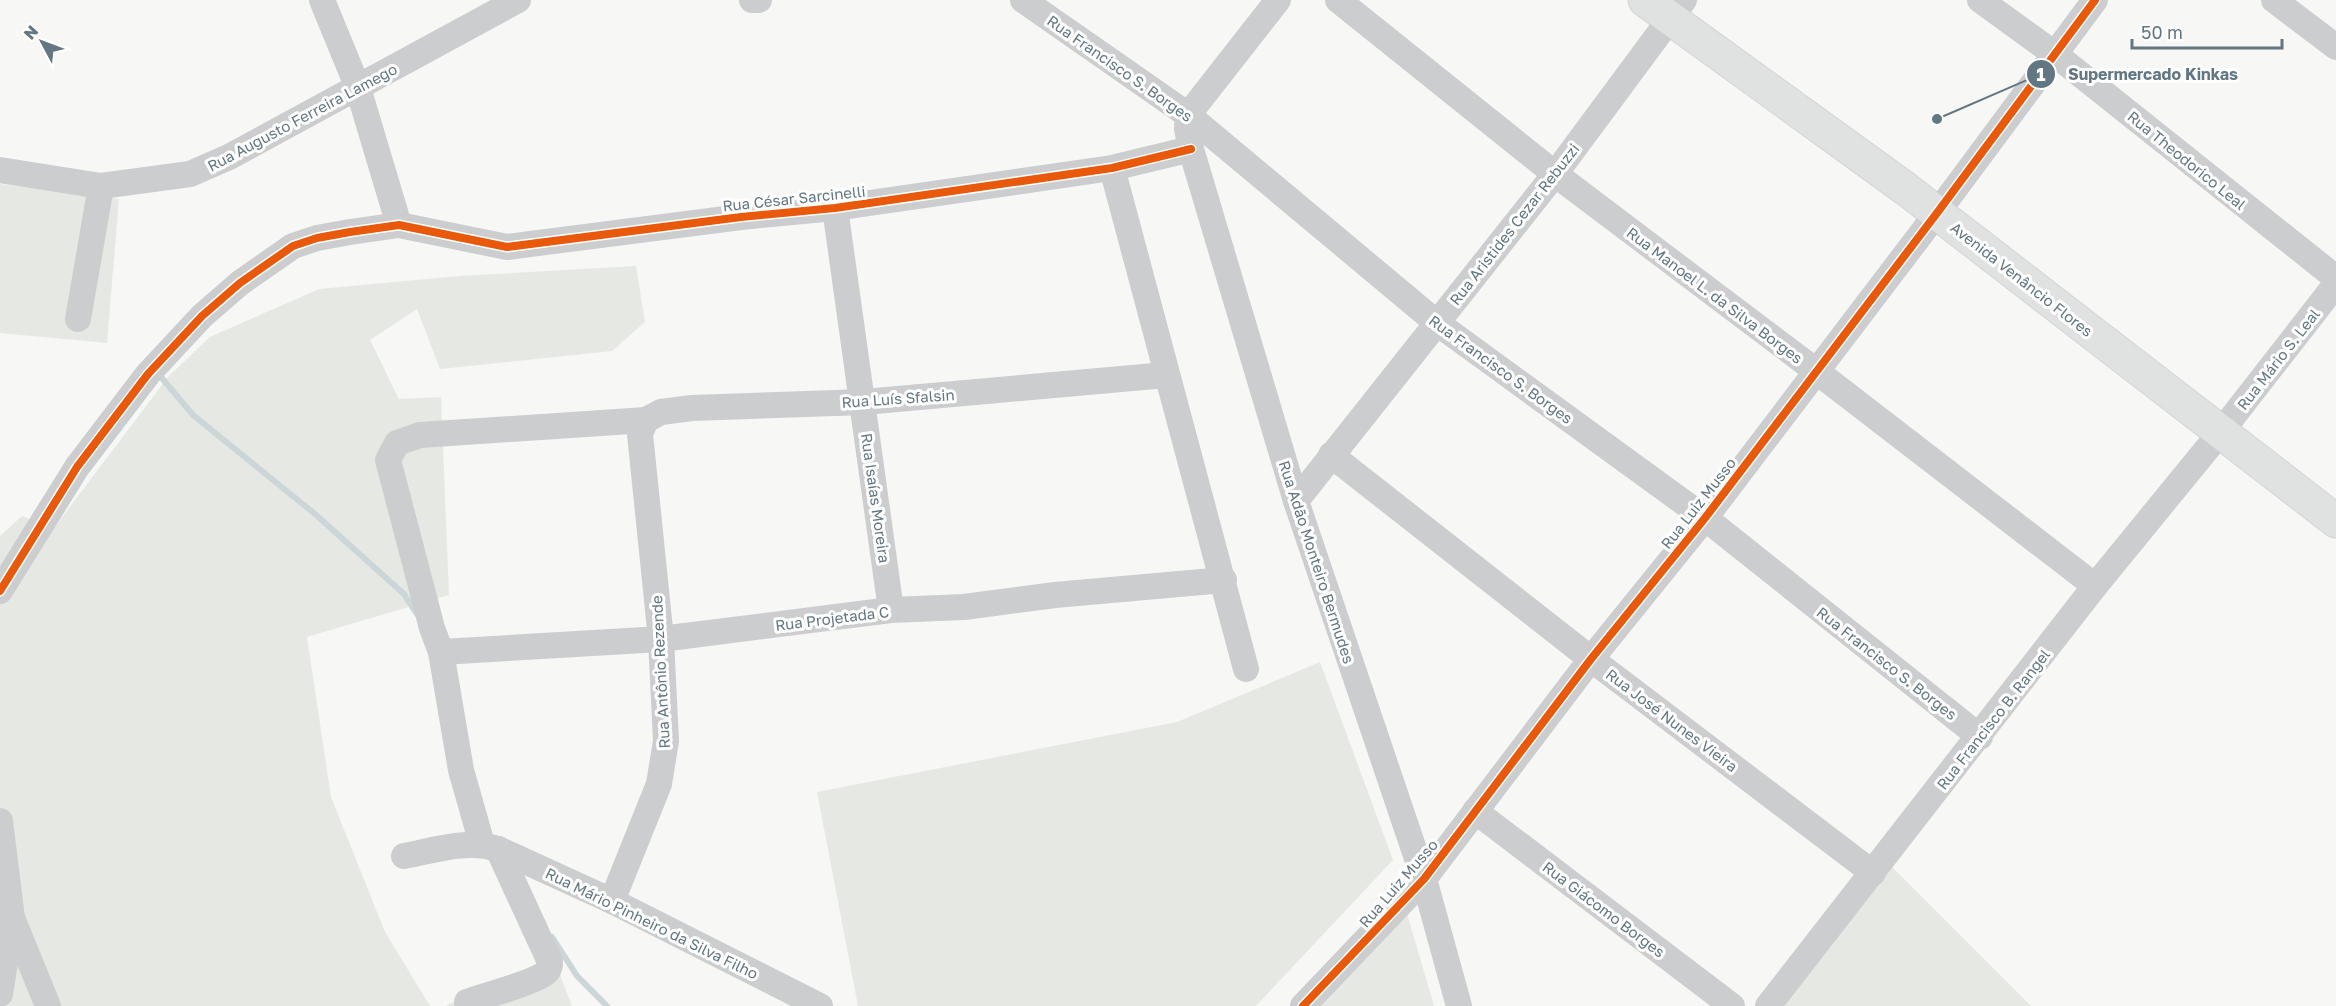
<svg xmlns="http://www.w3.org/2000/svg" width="2336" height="1006" font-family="'Golos Text',sans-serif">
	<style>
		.green { fill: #e6e9e3 }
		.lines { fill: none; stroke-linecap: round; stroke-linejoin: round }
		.stream { stroke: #ccd6d8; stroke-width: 6 }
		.major-casing { stroke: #d4d5d6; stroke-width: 35 }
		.minor { stroke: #cccdce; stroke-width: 26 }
		.major { stroke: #e0e1e1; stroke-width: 33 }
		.cycleway-casing { stroke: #fff; stroke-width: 11 }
		.cycleway { stroke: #e8590c; stroke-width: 8 }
		.labels { text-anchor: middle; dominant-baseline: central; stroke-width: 6; stroke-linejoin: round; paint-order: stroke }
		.street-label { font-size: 15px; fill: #627782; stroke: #fff }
		.leader { fill: none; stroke: #627782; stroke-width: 2 }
		.callout-dot { fill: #627782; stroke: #fff; stroke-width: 2 }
		.mark-label { font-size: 18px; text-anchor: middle; font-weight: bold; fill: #fff }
		.callout-label { font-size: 16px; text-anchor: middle; font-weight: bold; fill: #627782; stroke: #fff; stroke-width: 6; stroke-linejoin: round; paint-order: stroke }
	</style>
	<rect width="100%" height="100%" fill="#f7f7f6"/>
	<g class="green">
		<polygon points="0,184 119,199 107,343 0,333"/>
		<polygon points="636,266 645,322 612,351 440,369 417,309 370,340 399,399 441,397 449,595 307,637 331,797 385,932 430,1006 0,1006 0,536 22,516 53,529 168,377 210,337 319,289 460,276"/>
		<polygon points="1320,662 1393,860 1256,1006 858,1006 817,792 1177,722"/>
		<polygon points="1892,867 2031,1006 1780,1006"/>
		<polygon points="1403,900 1434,1006 1305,1006"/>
		<polygon points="553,957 572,1006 445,1006"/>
	</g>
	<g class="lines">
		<g class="stream">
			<polyline points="161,377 193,415 315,514 404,594 417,614"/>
			<polyline points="552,937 577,976 607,1006"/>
		</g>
		<defs>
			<polyline id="major" points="1645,0 1906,189 2336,521"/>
		</defs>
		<use href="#major" class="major-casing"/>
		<g class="minor">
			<polyline points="322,0 358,88 399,225"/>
			<polyline points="752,0 759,0"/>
			<polyline points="1023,0 1188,115 1437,323 1705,518 1980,737"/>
			<polyline points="1278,0 1188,115 1187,129 1191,149 1296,501 1424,879 1459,1006"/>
			<polyline points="1338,0 1555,174 1816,371 2095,586"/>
			<polyline points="1980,0 2056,55 2336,278"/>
			<polyline points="2274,0 2336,47"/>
			<polyline points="1112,168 1246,669"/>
			<polyline points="0,170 101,186 190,174 229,157 518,0"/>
			<polyline points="835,208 891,610"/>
			<polyline points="78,319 101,186"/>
			<polyline points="1331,455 1591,659 1873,873"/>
			<polyline points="1296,501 1555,174 1684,0"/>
			<polyline points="0,591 77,467 148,374 202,316 240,283 293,246 317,238 350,232 399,225 507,247 741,217 835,208 1112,168 1191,149"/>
			<polyline points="441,652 661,639 891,610 964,607 1055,595 1224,580"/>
			<polyline points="1475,811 1732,1006"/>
			<polyline points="0,821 12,918 0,994"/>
			<polyline points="482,844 461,770 441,652 432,628 388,460 397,443 420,435 646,420"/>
			<path d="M404 856C435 850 468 839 498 849L612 901 820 1006"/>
			<polyline points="612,901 659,784 666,741 661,639 640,434 646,420 661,412 692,408 864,402 1166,375"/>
			<polyline points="12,918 48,1006"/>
			<path d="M467 1002C486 995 530 984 544 974 549 971 550 967 550 962L498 849"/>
			<polyline points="1303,1006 1424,879 1591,659 1705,518 1937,213 2095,0"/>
			<polyline points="1768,1006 2095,586 2220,433 2336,284"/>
		</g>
		<use href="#major" class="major"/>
		<defs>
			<g id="cycleway">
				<polyline points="0,591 77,467 148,374 202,316 240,283 293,246 317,238 350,232 399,225 507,247 741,217 835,208 1112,168 1191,149"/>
				<polyline points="1303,1006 1424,879 1591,659 1705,518 1937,213 2095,0"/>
			</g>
		</defs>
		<use href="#cycleway" class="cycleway-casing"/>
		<use href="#cycleway" class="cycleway"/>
	</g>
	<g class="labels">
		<g class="street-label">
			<text transform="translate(1120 68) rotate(35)">Rua Francisco S. Borges</text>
			<text transform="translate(302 117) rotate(-28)">Rua Augusto Ferreira Lamego</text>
			<text transform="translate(2187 160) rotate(39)">Rua Theodorico Leal</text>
			<text transform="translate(794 198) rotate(-6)">Rua César Sarcinelli</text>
			<text transform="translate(1514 224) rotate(-52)">Rua Aristides Cezar Rebuzzi</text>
			<text transform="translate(2022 279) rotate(38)">Avenida Venâncio Flores</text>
			<text transform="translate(1715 295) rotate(37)">Rua Manoel L. da Silva Borges</text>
			<text transform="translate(2278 359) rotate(-52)">Rua Mário S. Leal</text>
			<text transform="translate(1501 369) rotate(36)">Rua Francisco S. Borges</text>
			<text transform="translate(898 398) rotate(-4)">Rua Luís Sfalsin</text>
			<text transform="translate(876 498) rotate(82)">Rua Isaías Moreira</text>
			<text transform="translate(1698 503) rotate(-52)">Rua Luiz Musso</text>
			<text transform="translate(1317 562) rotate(72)">Rua Adão Monteiro Bermudes</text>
			<text transform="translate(832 618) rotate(-7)">Rua Projetada C</text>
			<text transform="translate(1887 663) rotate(38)">Rua Francisco S. Borges</text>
			<text transform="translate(660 672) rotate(-93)">Rua Antônio Rezende</text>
			<text transform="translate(1993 719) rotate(-52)">Rua Francisco B. Rangel</text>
			<text transform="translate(1672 720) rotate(37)">Rua José Nunes Vieira</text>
			<text transform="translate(1398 883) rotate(-49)">Rua Luiz Musso</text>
			<text transform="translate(1604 909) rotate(37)">Rua Giácomo Borges</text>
			<text transform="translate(652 923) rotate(26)">Rua Mário Pinheiro da Silva Filho</text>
		</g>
	</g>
	<path class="leader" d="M1937 119L2041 74"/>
	<g class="callout-dot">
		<circle cx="1937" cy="119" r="6"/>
		<circle cx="2041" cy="74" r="15"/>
	</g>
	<g class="mark-label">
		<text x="2041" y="81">1</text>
	</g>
	<g class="callout-label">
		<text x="2153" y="80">Supermercado Kinkas</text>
	</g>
	<g transform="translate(42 42) rotate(311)" stroke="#ffffff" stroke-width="4.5" paint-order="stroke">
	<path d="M0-4.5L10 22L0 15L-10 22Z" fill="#627782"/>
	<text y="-9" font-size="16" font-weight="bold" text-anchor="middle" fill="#627782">N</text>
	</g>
	<path d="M2132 39v9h150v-9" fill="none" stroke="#627782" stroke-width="3"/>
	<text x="2141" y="39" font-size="18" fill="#627782" stroke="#ffffff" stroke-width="4.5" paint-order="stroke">50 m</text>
</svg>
